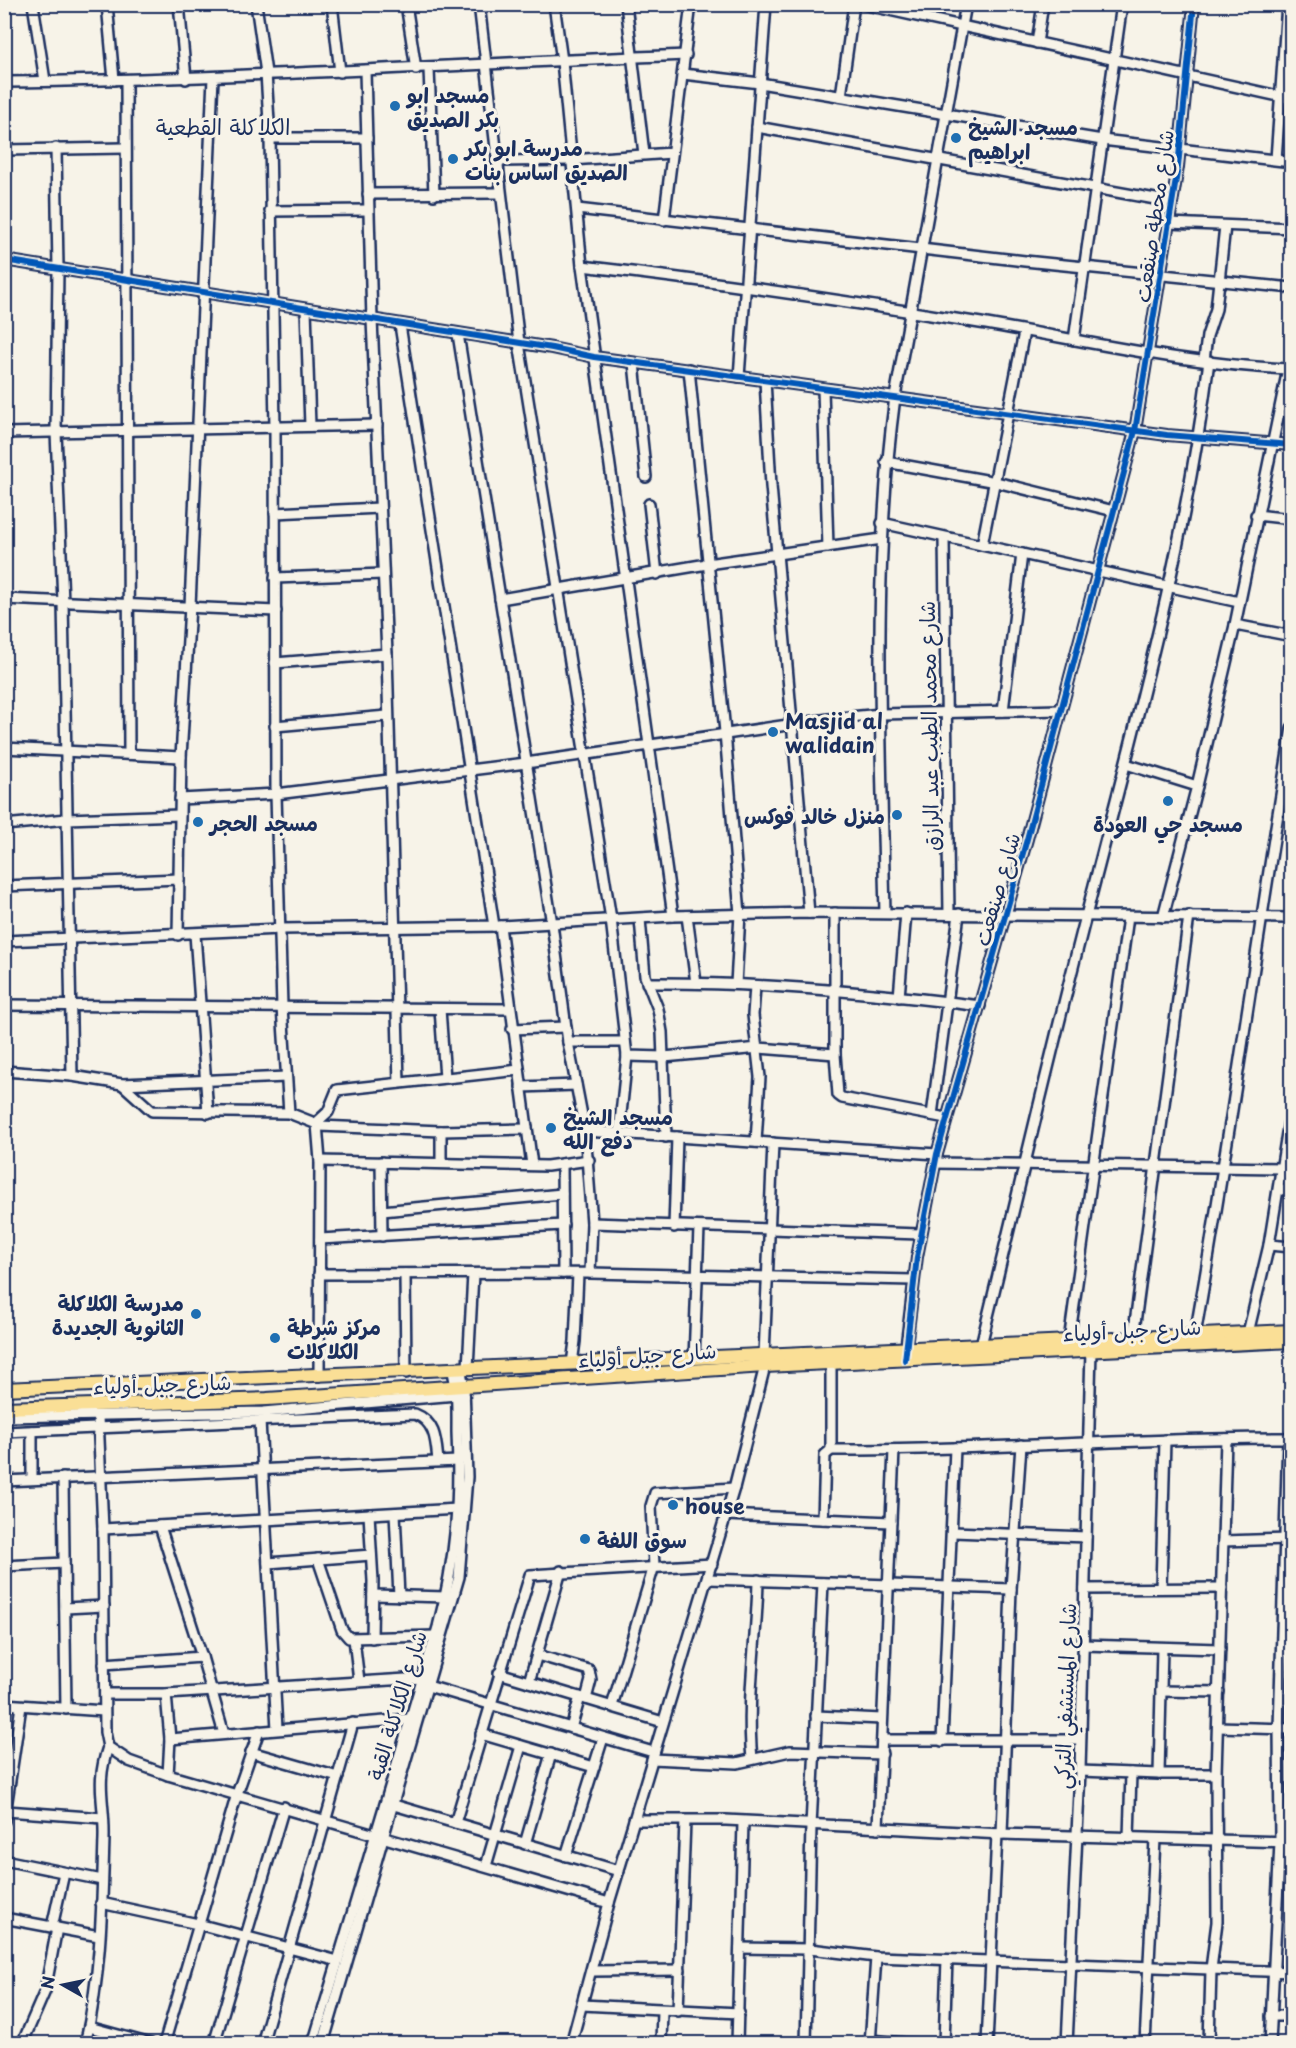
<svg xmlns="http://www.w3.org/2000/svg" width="1296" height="2048" font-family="'Playpen Sans','Playpen Sans Arabic',sans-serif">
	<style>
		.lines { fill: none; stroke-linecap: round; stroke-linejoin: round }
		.minor-casing { stroke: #1b2f5e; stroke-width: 14 }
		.major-casing { stroke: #1b2f5e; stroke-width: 16 }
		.minor { stroke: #f7f3e8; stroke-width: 9 }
		.major { stroke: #fadf96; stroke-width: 12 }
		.cycleway-casing { stroke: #f7f3e8; stroke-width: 10 }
		.cycleway { stroke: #0057b8; stroke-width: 6 }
		.poi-dot { fill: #1f6fb2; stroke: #f7f3e8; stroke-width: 2 }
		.labels { text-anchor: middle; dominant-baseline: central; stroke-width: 6; stroke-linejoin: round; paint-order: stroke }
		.poi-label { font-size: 21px; font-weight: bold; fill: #1b2f5e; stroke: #f7f3e8; text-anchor: start }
		.street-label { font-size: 21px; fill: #1b2f5e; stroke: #f7f3e8 }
		.neighbourhood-label { font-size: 22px; fill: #1b2f5e; stroke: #f7f3e8 }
	</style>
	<rect width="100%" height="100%" fill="#f7f3e8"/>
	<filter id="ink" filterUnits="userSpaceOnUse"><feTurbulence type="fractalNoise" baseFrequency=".0167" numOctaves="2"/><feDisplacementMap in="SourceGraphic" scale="12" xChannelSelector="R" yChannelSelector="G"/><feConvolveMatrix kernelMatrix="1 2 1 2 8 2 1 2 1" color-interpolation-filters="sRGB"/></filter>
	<g filter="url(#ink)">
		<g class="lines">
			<defs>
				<g id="minor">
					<polyline points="33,4 45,81"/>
					<polyline points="107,4 114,80"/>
					<polyline points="179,4 186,79"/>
					<polyline points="256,4 266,73 270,138 275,428 276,794 282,1007 289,1113"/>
					<polyline points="332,4 340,72"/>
					<polyline points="406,4 416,69"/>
					<polyline points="479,4 519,343 611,919 627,1056 664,1057 759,1048 835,1054"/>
					<polyline points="554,4 562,61 582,266 673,916"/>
					<polyline points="626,4 644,154"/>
					<polyline points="862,4 1292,99"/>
					<polyline points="1037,43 1043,4"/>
					<polyline points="429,69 434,195"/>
					<polyline points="365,71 372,320 387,654 399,1083"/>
					<polyline points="683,74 760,83 1102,140 1292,162"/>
					<polyline points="126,80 129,754"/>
					<path d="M4 82C232 79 458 64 686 55"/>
					<polyline points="841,96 854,4"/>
					<polyline points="757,127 1172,202"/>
					<polyline points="270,138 367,138"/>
					<polyline points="56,148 58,269 56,432 63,602 72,1076"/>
					<polyline points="4,150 125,148"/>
					<polyline points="1276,159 1287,4"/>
					<polyline points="496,161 571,160 672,153"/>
					<polyline points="368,194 499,193"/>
					<polyline points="577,209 1025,261 1292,288"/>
					<polyline points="270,211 368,210"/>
					<polyline points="664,220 691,4"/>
					<polyline points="1168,223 1292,228"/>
					<polyline points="4,260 552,348 594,357 1167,435 1292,445"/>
					<path d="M582 266C711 281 840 300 968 321 1076 338 1182 365 1292 369"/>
					<polyline points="306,309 310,426"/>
					<polyline points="400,325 494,926"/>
					<polyline points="1074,340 1122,4"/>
					<polyline points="1204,360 1207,336 1216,309 1225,226"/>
					<polyline points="634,363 646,477"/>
					<polyline points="689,369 725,732 740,914 736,984"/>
					<polyline points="739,377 766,4"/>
					<polyline points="765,380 771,486 809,913"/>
					<polyline points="823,389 828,547"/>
					<polyline points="4,433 377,425"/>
					<polyline points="886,462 996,482 1114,511"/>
					<polyline points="649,504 657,574"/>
					<polyline points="275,513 380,508"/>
					<polyline points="1256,515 1292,519"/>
					<polyline points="882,523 1239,602"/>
					<polyline points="944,538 949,914"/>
					<polyline points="982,545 1024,332"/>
					<polyline points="275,578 383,574"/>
					<polyline points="4,599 276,611"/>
					<polyline points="500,599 707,564 882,539"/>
					<polyline points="1235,625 1292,636"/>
					<polyline points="275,663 387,654"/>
					<polyline points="1003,711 1022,554"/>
					<polyline points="275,726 387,716"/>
					<polyline points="4,748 181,757"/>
					<polyline points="1126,764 1197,786"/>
					<polyline points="180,799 276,794 526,763 829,719 881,714 1060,710"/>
					<polyline points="4,825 67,819 180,815"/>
					<polyline points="4,886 179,879"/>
					<polyline points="835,913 835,1054 838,1095 842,1098 946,1118"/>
					<path d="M885 913C881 741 872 568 895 397L966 4"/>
					<polyline points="687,916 696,983"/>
					<polyline points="1163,917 1197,786 1235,625 1288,369"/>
					<polyline points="640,919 645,976 658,1009 662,1032 666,1137"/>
					<polyline points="500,926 532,1165"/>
					<polyline points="195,934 208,1113"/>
					<polyline points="178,935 181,757 190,606 213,77"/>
					<polyline points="4,941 281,929 500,926 673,916 809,913 1292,918"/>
					<path d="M647 983C759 982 870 992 980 1006"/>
					<polyline points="755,986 753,1015 760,1077 756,1142"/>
					<polyline points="899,997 906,913"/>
					<polyline points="4,1005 509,1009"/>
					<polyline points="440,1009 445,1078"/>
					<polyline points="512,1029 566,1027"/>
					<polyline points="568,1042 625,1042"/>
					<polyline points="4,1071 72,1076 122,1084 286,1077"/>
					<polyline points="122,1084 152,1111 289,1113 317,1124 320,1161 319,1376"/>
					<polyline points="521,1087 576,1085"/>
					<polyline points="932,1115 959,914"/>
					<polyline points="316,1123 328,1112 337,1090 519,1070"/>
					<polyline points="319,1126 441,1131 527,1129"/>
					<polyline points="585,1131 937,1154"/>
					<polyline points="619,1133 627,1056"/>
					<polyline points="320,1161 547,1166 589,1160"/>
					<polyline points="381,1162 382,1236"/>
					<polyline points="441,1163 441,1131"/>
					<polyline points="935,1163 1282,1168"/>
					<polyline points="562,1164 563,1273"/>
					<polyline points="1279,1189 1292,1191"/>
					<polyline points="382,1211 562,1194"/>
					<polyline points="592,1223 920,1234"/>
					<polyline points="674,1227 677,1137"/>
					<polyline points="320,1239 563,1225"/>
					<polyline points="1269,1245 1292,1247"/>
					<polyline points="590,1273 913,1280"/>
					<polyline points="319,1274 590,1273 592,1223 585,1131 568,1042 552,924 458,334"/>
					<polyline points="405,1274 406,1373"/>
					<polyline points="1248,1333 1269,1245 1292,1102"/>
					<path d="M1195 1335C1231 1133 1258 930 1292 728"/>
					<polyline points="1133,1338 1189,916"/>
					<polyline points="1069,1341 1128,917"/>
					<path d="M981 1345C1016 1202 1049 1059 1086 916 1133 732 1185 550 1209 361"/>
					<polyline points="905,1355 917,1257 937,1154 1027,839 1135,431 1178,167 1194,4"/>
					<polyline points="764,1356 773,1143"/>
					<polyline points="694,1359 699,1228"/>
					<polyline points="572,1364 575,1341 578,1274"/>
					<polyline points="468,1368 473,1274"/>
					<polyline points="4,1417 263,1412 456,1395"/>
					<polyline points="98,1417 103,1529 105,1732 108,1747 129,1761 168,1775 609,1903"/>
					<polyline points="260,1421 277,1729"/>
					<polyline points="32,1431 32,1479"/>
					<path d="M4 1432 415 1414C436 1422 436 1442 438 1461"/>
					<polyline points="831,1450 831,1363"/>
					<polyline points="63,1478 66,1709"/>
					<polyline points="4,1481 458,1461"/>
					<polyline points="395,1513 399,1596"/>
					<polyline points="369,1514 373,1581 372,1638"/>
					<polyline points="726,1515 891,1522"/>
					<path d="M823 1519 825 1455 831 1450C984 1451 1138 1437 1292 1438"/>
					<polyline points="160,1526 202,1657 224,1734"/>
					<polyline points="103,1529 458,1509"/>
					<polyline points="953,1532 1086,1537"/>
					<polyline points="1223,1541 1290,1539"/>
					<polyline points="318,1559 342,1630 349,1638 435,1636"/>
					<polyline points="268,1563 371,1555"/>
					<polyline points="4,1566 64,1563"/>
					<polyline points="708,1579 1011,1589"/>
					<polyline points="1161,1588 1165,1440"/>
					<polyline points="1085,1589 1222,1588"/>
					<polyline points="373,1595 446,1597"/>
					<polyline points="65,1608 104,1606"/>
					<polyline points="354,1639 359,1681"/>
					<polyline points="1083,1645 1220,1649"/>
					<polyline points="1162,1648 1159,1774 1216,1774"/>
					<polyline points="537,1655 589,1670 591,1680 586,1699"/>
					<polyline points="104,1664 202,1657"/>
					<polyline points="499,1673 663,1722"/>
					<polyline points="529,1682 561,1571"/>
					<polyline points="428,1686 653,1752"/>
					<polyline points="1161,1691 1219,1692"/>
					<polyline points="105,1694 166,1694 422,1678"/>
					<polyline points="166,1694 170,1739 168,1775"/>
					<polyline points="4,1704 104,1711"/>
					<polyline points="612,1706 654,1566 651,1506 655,1493 734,1488"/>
					<polyline points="816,1716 882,1719"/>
					<polyline points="1218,1727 1292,1729"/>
					<polyline points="571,1728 580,1697"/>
					<polyline points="481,1734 594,1767"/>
					<polyline points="170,1739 409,1719"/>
					<polyline points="882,1740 1080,1740"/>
					<polyline points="942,1741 955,1448"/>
					<polyline points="251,1752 338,1777"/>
					<polyline points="652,1759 737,1763 790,1751 882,1754"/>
					<path d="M752 1759C746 1699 757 1640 758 1580"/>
					<polyline points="1080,1771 1159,1774"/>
					<polyline points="394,1805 619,1871"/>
					<polyline points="6,1811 103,1818"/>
					<polyline points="634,1820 726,1820 1002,1834 1292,1842"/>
					<polyline points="4,1821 21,1706"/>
					<polyline points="455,1823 530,1575 712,1564"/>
					<polyline points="878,1828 894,1450"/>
					<polyline points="1002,1834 1011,1589 1021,1445"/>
					<polyline points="1129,1838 1131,1773"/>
					<polyline points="525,1844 551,1754"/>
					<polyline points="566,1856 603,1738"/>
					<polyline points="4,1860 102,1880"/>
					<polyline points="486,1866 521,1746"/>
					<polyline points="101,1903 198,1924 338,1961"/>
					<polyline points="4,1918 99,1936"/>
					<polyline points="52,1927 64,1873"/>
					<polyline points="740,1948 810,1949 876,1957 1292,1972"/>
					<polyline points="592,1971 680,1970"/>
					<polyline points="582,2005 739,2013"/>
					<polyline points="678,2011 685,1821"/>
					<polyline points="1271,2016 1292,2016"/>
					<polyline points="89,2027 151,2044"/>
					<polyline points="4,2039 13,2044"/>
					<polyline points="870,2040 917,2044"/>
					<polyline points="944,2043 947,1960"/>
					<polyline points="22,2044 45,1991 57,1928"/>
					<path d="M85 2044C101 1977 102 1906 104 1838 105 1801 95 1785 108 1747"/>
					<polyline points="164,2044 237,1794 259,1731"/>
					<polyline points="214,2044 284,1807"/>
					<polyline points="262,2044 353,1723"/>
					<path d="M313 2044 438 1627C456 1558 460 1503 457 1432 457 1410 458 1389 452 1368"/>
					<polyline points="323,2044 459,1577 467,1477 464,1386 460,1368"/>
					<polyline points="571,2044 609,1903 734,1488 765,1366"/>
					<polyline points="661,2044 662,2011"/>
					<polyline points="737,2044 743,1822"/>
					<polyline points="806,2044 811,1826 823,1583"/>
					<polyline points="870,2044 876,1957"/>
					<polyline points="987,2044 997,1834"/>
					<polyline points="1067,2044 1080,1771 1091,1350"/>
					<polyline points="1145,2044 1155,1839"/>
					<polyline points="1209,2044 1211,1969 1217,1922 1216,1774 1226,1439"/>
					<polyline points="1270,2044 1280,1842 1279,1728 1288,1437"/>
				</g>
				<g id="major">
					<polyline points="4,1389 1292,1331"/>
					<polyline points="4,1408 267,1399 765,1366 1292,1341"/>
				</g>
			</defs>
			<use href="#minor" class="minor-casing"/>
			<use href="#major" class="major-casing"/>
			<use href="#minor" class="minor"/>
			<use href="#major" class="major"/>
			<defs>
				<g id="cycleway">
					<polyline points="4,260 552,348 594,357 1167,435 1292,445"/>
					<polyline points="905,1360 917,1257 937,1154 1027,839 1135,431 1178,167 1194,4"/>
				</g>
			</defs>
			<use href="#cycleway" class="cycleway-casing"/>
			<use href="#cycleway" class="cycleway"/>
		</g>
	</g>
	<g class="poi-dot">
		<circle cx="395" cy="106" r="6"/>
		<circle cx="956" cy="138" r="6"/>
		<circle cx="453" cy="159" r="6"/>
		<circle cx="773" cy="732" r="6"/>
		<circle cx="1168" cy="801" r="6"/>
		<circle cx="897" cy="815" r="6"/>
		<circle cx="198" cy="822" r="6"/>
		<circle cx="551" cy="1128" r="6"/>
		<circle cx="196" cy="1314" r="6"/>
		<circle cx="275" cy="1338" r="6"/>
		<circle cx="673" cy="1505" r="6"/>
		<circle cx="585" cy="1539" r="6"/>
	</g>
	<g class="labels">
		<g class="poi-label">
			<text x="407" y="94">مسجد ابو<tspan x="407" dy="24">بكر الصديق</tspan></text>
			<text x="968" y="126">مسجد الشيخ<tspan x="968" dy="24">ابراهيم</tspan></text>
			<text x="465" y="147">مدرسة ابو بكر<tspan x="465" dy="24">الصديق اساس بنات</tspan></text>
			<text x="785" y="720">Masjid al<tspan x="785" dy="24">walidain</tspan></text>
			<text x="885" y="815" text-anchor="end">منزل خالد فوكس</text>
			<text x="210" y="822">مسجد الحجر</text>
			<text x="1168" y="823" text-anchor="middle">مسجد حي العودة</text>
			<text x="563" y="1116">مسجد الشيخ<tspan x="563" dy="24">دفع الله</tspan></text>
			<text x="184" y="1302" text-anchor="end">مدرسة الكلاكلة<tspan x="184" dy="24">الثانوية الجديدة</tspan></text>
			<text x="287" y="1326">مركز شرطة<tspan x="287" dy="24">الكلاكلات</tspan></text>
			<text x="685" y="1505">house</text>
			<text x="597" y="1539">سوق اللفة</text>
		</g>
		<g class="street-label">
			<text transform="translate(1153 216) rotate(-82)">شارع محطة صنقعت</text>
			<text transform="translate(928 726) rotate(-91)">شارع محمد الطيب عبد الرازق</text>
			<text transform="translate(996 889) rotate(-74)">شارع صنقعت</text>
			<text transform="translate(1132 1329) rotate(-3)">شارع جبل أولياء</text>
			<text transform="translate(647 1354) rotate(-4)">شارع جبل أولياء</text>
			<text transform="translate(162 1383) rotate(-2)">شارع جبل أولياء</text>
			<text transform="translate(1064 1696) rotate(-88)">شارع المستشفي التركي</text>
			<text transform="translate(396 1705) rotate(-73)">شارع الكلاكلة القبة</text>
		</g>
		<g class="neighbourhood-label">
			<text x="223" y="125">الكلاكلة القطعية</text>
		</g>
	</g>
	<rect width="1296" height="2048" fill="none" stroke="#f7f3e8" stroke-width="24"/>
	<rect x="12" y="12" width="1272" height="2024" fill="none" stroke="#1b2f5e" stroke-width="2" filter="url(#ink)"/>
	<g transform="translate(63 1985) rotate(279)" stroke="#f7f3e8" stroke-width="4.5" paint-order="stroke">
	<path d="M0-4.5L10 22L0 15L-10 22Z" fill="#1b2f5e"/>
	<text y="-9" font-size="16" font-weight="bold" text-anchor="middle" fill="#1b2f5e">N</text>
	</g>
</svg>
